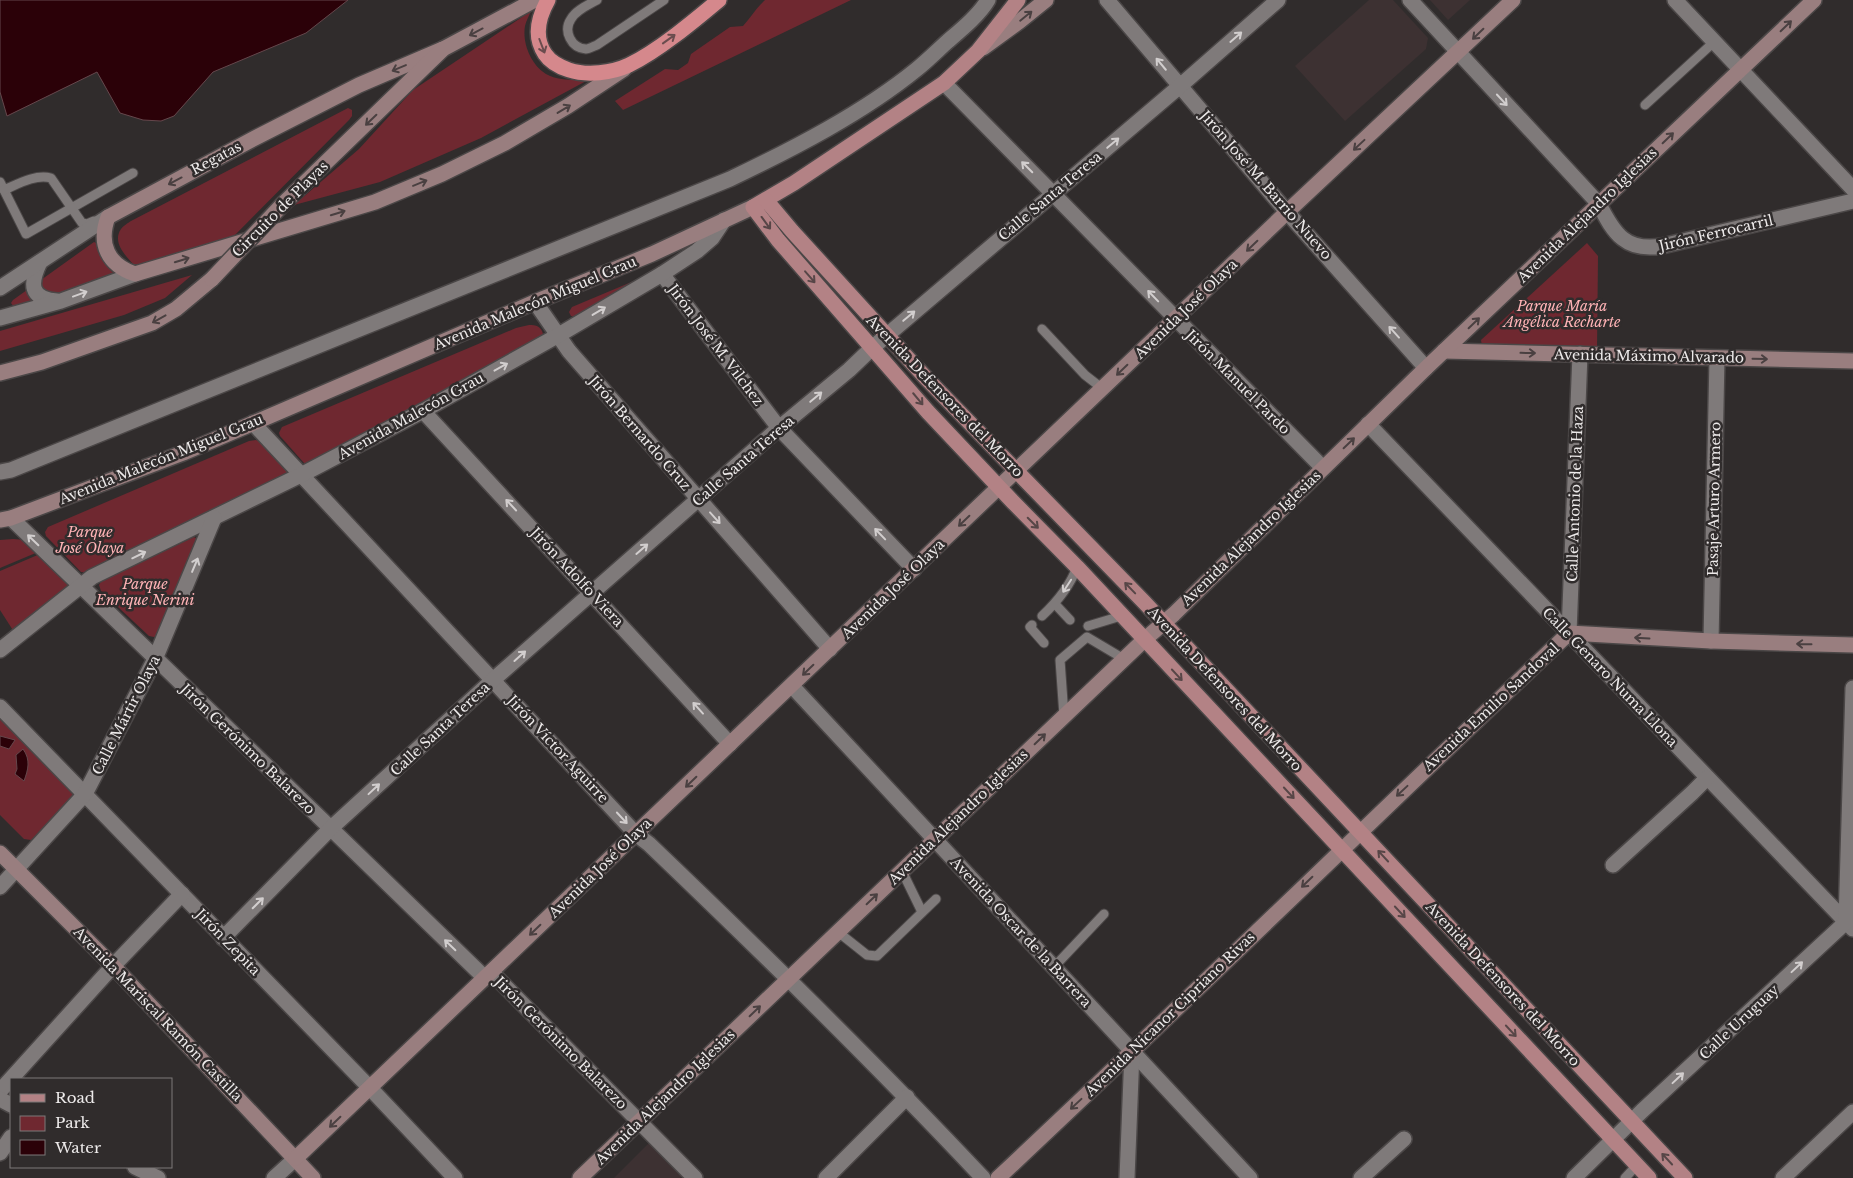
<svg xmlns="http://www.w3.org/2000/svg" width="1853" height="1178" font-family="'Libre Baskerville',serif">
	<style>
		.built { fill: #3d3132 }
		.green { fill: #6f2830 }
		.water { fill: #2b0108; stroke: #65474c }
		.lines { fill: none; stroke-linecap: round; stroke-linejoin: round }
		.lane-casing { stroke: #4b4747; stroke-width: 11 }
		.street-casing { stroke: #4b4747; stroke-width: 18 }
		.secondary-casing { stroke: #4b4747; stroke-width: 18 }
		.primary-casing { stroke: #4b4747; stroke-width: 18 }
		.highway-casing { stroke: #4b4747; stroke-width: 18 }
		.lane { stroke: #7f7a7a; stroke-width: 9 }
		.street { stroke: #7f7a7a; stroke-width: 15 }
		.secondary { stroke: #997e7f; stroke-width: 15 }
		.primary { stroke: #b38285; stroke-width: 15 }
		.highway { stroke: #d5888c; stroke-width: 15 }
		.secondary-bridge-casing { stroke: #4b4747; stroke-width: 18; stroke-linecap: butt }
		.secondary-bridge { stroke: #997e7f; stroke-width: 15 }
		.oneway { stroke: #4a4041 }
		.oneway2 { stroke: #d2cece }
		.oneway3 { stroke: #6a4c4e }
		.oneway4 { stroke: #574647 }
		.labels { text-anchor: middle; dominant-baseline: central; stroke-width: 5; stroke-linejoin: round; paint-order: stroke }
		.street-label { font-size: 14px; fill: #edeaea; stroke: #302c2c }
		.park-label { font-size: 14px; font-style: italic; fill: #ffb3b6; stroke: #302c2c }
	</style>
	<rect width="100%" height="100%" fill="#302c2c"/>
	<g class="built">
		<polygon points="1369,0 1393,0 1428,38 1426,49 1345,121 1295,66"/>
		<polygon points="1430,0 1470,0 1448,20"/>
		<polygon points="650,1142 683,1175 680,1178 614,1178"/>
	</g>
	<g class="green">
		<path d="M765 0H851L623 110 615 101 665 69 678 70 688 63 691 54 730 27 743 26C752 16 755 9 765 0Z"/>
		<path d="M531 11C529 16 526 21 525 26 522 43 531 65 546 74 558 81 574 80 588 80L481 138 380 182 294 205 359 149 413 90Z"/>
		<path d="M348 108 352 110V116L349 120 234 236 143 265 133 264C125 255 112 242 121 229 123 226 128 223 131 221Z"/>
		<polygon points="94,242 98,244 102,258 107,266 118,278 14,307 11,303 13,300"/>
		<polygon points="1587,243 1598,256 1597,350 1482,346 1481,340"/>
		<polygon points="660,270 574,317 571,316 569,312 572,307"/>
		<polygon points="192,275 165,298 124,315 0,351 0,331"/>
		<path d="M529 325C536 325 541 326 543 334L540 341 309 464 304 463 280 436 279 433 282 427 516 328Z"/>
		<polygon points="256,440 261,442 289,471 287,475 88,573 81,572 46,536 45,532 48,527 249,441"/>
		<polygon points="194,537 199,540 160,635 154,637 149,636 101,591 99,585 102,580"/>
		<polygon points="13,539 26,540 38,552 0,568 0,540"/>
		<polygon points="40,554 72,587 16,635 0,610 0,571"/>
		<polygon points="0,716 74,793 74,800 31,840 24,839 0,815"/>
	</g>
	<g class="water">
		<polygon points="0,0 348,0 306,33 213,72 174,116 161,121 143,120 120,113 97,72 7,116 0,92"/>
		<polygon points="0,736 15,740 9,749 0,746"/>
		<path d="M23 749C31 760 28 770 24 781L15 774 17 769 16 755Z"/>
	</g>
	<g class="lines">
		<defs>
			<g id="lane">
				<path d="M597 0C588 5 576 10 571 19 563 31 571 48 586 49 589 49 594 46 597 45L664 0"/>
				<polyline points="1645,105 1714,42"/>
				<polyline points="0,182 26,234 133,173"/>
				<path d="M4 190C18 184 35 174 51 178L82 223 87 224 94 221"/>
				<polyline points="1042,329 1085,375 1103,389"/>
				<polyline points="1055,604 1070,620"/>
				<path d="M1042 616C1057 602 1070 586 1077 567"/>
				<polyline points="1032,625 1030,627 1044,643"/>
				<polyline points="1088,626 1121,616"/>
				<polyline points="1064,716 1060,660 1087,637 1124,659"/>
				<polyline points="902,871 922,912"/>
				<polyline points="838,932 867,955 877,956 936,899"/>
				<polyline points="1054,967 1104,914"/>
				<polyline points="1625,1178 1637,1165"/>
			</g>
			<g id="street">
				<polyline points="1107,0 1287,212 1426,368"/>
				<path d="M1410 0 1599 204C1614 234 1626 252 1662 246L1853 201"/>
				<polyline points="1675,0 1853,189"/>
				<polyline points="944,83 1323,468"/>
				<path d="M40 262C30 283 29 299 57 301"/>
				<polyline points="662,274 779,428 914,569"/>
				<polyline points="0,288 108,217"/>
				<polyline points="535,302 569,351 830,649"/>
				<polyline points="0,318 61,301 135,274"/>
				<polyline points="423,411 730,744"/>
				<path d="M253 423 636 834 649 844C763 953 875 1063 983 1178"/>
				<polyline points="1368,424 1853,929"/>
				<path d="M0 472 11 470 730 179C793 149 863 113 917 69 928 60 938 50 948 41 962 29 979 15 988 0"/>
				<polyline points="11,518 485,978"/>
				<polyline points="1569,633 1580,354"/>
				<polyline points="1711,641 1717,358"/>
				<polyline points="0,650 92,577 301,475 423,411 557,336 662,274 697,251 712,238 724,220"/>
				<polyline points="792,686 1250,1178"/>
				<polyline points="0,707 370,1088 455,1178"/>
				<polyline points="1613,865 1692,793 1707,778"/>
				<polyline points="0,887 85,794 155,659 214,518"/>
				<polyline points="223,938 330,829 494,679 779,428 849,370 872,348 1180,86 1278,0"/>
				<polyline points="491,972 695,1178"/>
				<polyline points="0,1091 113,966 182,894"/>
				<polyline points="0,1099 11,1105"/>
				<polyline points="0,1153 11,1137"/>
				<polyline points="135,1167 158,1178"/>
				<polyline points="274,1178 296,1158"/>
				<polyline points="826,1178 907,1097"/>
				<polyline points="1127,1178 1132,1052"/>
				<polyline points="1361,1178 1404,1139"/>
				<polyline points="1574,1178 1642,1111 1846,922 1853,688"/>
				<polyline points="1783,1178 1853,1112"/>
			</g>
			<g id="secondary">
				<polyline points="983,48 1020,21 1046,0"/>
				<path d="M443 49 359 85 255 138 108 217C98 244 108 265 135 274L375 202 442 174 505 143 568 106 624 69"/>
				<polyline points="283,204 443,49 535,0"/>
				<polyline points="1444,351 1853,361"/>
				<polyline points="0,373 42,362 152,323 176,309 212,279"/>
				<polyline points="0,520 11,518 183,453 242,428 535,302 652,254 753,207"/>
				<polyline points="0,853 113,966 313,1178"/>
				<polyline points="296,1158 1287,212 1513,0"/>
				<polyline points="580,1178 1144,640 1174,614 1426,368 1814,0"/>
				<path d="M998 1178C1190 998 1378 814 1569 633L1711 641 1853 645"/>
			</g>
			<g id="primary">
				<polyline points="1018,0 978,51 944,83 794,183 753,207 778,240 928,412 1013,502 1077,567 1649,1178"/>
				<polyline points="766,200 792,231 925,377 1144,602 1685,1178"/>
			</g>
			<path id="highway" d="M548 0C539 16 533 36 545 54 551 63 560 67 569 70 587 76 612 73 629 65 658 51 694 21 719 0"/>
		</defs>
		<use href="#lane" class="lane-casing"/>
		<use href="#street" class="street-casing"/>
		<use href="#secondary" class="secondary-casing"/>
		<use href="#primary" class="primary-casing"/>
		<use href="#highway" class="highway-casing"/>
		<use href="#lane" class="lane"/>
		<use href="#street" class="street"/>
		<use href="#secondary" class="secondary"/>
		<use href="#primary" class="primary"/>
		<use href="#highway" class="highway"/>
		<defs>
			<polyline id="secondary-bridge" points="212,279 283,204"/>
		</defs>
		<use href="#secondary-bridge" class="secondary-bridge-casing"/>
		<use href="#secondary-bridge" class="secondary-bridge"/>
	</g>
	<defs><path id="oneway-shaft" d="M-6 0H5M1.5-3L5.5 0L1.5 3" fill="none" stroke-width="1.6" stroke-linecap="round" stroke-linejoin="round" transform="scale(1.25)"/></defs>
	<g class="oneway">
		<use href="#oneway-shaft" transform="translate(1026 16) rotate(-39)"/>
		<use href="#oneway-shaft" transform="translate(1786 26) rotate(-44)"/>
		<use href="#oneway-shaft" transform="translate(476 32) rotate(152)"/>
		<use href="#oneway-shaft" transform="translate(1478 34) rotate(136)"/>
		<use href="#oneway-shaft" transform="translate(399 68) rotate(157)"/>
		<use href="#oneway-shaft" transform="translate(564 109) rotate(-31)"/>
		<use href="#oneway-shaft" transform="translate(371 120) rotate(136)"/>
		<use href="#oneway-shaft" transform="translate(1668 138) rotate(-44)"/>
		<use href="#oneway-shaft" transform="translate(1359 145) rotate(137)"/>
		<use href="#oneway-shaft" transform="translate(175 181) rotate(152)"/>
		<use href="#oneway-shaft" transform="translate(420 183) rotate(-22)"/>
		<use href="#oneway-shaft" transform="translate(338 213) rotate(-17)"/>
		<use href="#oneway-shaft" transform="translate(1252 246) rotate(136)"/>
		<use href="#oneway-shaft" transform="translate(182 260) rotate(-17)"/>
		<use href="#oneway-shaft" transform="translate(159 319) rotate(151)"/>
		<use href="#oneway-shaft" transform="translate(1474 323) rotate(-44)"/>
		<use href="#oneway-shaft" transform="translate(1528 353) rotate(1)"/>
		<use href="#oneway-shaft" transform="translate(1760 359) rotate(1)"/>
		<use href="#oneway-shaft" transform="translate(1122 370) rotate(136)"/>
		<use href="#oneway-shaft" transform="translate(1349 443) rotate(-44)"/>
		<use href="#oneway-shaft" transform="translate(964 521) rotate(136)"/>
		<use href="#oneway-shaft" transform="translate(1642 638) rotate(-177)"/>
		<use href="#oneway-shaft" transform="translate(1804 644) rotate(-179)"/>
		<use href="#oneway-shaft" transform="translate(808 670) rotate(136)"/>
		<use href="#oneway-shaft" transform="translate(1040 739) rotate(-44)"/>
		<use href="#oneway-shaft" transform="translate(691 782) rotate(136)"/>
		<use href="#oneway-shaft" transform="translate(1402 791) rotate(137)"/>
		<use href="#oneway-shaft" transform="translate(1307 882) rotate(136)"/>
		<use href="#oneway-shaft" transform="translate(872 899) rotate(-44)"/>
		<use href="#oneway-shaft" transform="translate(535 930) rotate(136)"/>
		<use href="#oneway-shaft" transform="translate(755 1011) rotate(-44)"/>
		<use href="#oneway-shaft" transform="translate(1076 1104) rotate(137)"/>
		<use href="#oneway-shaft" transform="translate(335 1122) rotate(136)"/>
	</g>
	<g class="oneway2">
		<use href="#oneway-shaft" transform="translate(1236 37) rotate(-41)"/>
		<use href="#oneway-shaft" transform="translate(1161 64) rotate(-130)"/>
		<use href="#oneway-shaft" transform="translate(1502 100) rotate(47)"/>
		<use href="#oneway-shaft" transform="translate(1113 143) rotate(-40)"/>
		<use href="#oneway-shaft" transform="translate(1027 167) rotate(-135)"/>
		<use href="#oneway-shaft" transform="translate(80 294) rotate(-20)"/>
		<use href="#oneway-shaft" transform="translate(1153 296) rotate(-134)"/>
		<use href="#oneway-shaft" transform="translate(599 311) rotate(-31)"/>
		<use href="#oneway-shaft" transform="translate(909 316) rotate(-40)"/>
		<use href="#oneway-shaft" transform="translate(1394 332) rotate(-132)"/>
		<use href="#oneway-shaft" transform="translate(501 367) rotate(-29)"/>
		<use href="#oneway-shaft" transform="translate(816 397) rotate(-40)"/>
		<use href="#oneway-shaft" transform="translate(511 505) rotate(-133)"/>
		<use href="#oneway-shaft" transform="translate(715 518) rotate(48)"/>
		<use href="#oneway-shaft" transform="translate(880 534) rotate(-134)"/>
		<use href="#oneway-shaft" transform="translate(33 540) rotate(-136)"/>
		<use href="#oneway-shaft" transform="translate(642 549) rotate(-41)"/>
		<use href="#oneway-shaft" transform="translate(139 555) rotate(-26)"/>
		<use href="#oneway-shaft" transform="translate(195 565) rotate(-67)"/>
		<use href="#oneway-shaft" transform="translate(1067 586) rotate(123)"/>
		<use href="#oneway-shaft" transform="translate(520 656) rotate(-42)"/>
		<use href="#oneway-shaft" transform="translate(698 708) rotate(-132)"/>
		<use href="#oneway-shaft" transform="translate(374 789) rotate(-43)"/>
		<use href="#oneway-shaft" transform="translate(622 818) rotate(47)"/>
		<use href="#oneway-shaft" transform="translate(258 903) rotate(-45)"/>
		<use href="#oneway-shaft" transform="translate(450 945) rotate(-136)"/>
		<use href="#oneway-shaft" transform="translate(1797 967) rotate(-43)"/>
		<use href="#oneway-shaft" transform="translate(1678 1078) rotate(-43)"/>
	</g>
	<g class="oneway3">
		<use href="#oneway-shaft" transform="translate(669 39) rotate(-36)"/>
		<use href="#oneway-shaft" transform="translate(542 46) rotate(69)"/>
	</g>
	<g class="oneway4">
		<use href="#oneway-shaft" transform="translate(766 223) rotate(54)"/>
		<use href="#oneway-shaft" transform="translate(810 277) rotate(49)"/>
		<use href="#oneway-shaft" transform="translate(918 399) rotate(50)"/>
		<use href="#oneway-shaft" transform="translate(1033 523) rotate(45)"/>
		<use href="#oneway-shaft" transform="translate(1130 588) rotate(-134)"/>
		<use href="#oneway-shaft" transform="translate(1177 675) rotate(47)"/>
		<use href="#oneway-shaft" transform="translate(1289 793) rotate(47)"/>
		<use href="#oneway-shaft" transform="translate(1383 856) rotate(-133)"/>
		<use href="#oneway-shaft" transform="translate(1400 912) rotate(47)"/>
		<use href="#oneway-shaft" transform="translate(1511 1031) rotate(47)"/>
		<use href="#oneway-shaft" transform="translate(1667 1159) rotate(-133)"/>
	</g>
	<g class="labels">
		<g class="street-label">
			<text transform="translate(216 158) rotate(-28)">Regatas</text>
			<text transform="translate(1266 185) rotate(49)">Jirón José M. Barrio Nuevo</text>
			<text transform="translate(1050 196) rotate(-40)">Calle Santa Teresa</text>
			<text transform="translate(280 209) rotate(-45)">Circuito de Playas</text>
			<text transform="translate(1587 215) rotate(-44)">Avenida Alejandro Iglesias</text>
			<text transform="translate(1716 233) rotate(-13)">Jirón Ferrocarril</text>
			<text transform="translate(535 303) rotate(-23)">Avenida Malecón Miguel Grau</text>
			<text transform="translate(1186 309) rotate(-44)">Avenida José Olaya</text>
			<text transform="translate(716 345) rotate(53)">Jirón José M. Vilchez</text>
			<text transform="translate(1649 356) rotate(1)">Avenida Máximo Alvarado</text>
			<text transform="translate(1238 382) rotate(45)">Jirón Manuel Pardo</text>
			<text transform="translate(945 396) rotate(46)">Avenida Defensores del Morro</text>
			<text transform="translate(411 416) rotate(-29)">Avenida Malecón Grau</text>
			<text transform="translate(640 433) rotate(49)">Jirón Bernardo Cruz</text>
			<text transform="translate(161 459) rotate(-22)">Avenida Malecón Miguel Grau</text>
			<text transform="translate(743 461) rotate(-41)">Calle Santa Teresa</text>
			<text transform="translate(1575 494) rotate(-88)">Calle Antonio de la Haza</text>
			<text transform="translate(1714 499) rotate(-89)">Pasaje Arturo Armero</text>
			<text transform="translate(1251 538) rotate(-44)">Avenida Alejandro Iglesias</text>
			<text transform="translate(577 577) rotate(47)">Jirón Adolfo Viera</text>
			<text transform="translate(893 589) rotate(-44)">Avenida José Olaya</text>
			<text transform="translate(1610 677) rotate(46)">Calle Genaro Numa Llona</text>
			<text transform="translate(1225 689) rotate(47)">Avenida Defensores del Morro</text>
			<text transform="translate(1491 707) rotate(-43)">Avenida Emilio Sandoval</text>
			<text transform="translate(126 715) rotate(-63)">Calle Mártir Olaya</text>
			<text transform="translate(440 729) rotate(-43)">Calle Santa Teresa</text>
			<text transform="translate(248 749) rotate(44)">Jirón Gerónimo Balarezo</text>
			<text transform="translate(558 749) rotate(47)">Jirón Víctor Aguirre</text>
			<text transform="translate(958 817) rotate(-44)">Avenida Alejandro Iglesias</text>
			<text transform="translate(600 868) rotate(-44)">Avenida José Olaya</text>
			<text transform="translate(1021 932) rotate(47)">Avenida Oscar de la Barrera</text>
			<text transform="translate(228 942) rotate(46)">Jirón Zepita</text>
			<text transform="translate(1503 984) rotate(47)">Avenida Defensores del Morro</text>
			<text transform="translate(158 1014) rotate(46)">Avenida Mariscal Ramón Castilla</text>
			<text transform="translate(1170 1014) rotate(-44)">Avenida Nicanor Cipriano Rivas</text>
			<text transform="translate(1739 1022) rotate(-43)">Calle Uruguay</text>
			<text transform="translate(561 1043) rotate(45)">Jirón Gerónimo Balarezo</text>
			<text transform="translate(665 1097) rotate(-44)">Avenida Alejandro Iglesias</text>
		</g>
		<g class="park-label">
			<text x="1562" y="306">Parque María<tspan x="1562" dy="16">Angélica Recharte</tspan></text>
			<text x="90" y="532">Parque<tspan x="90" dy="16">José Olaya</tspan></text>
			<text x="145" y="584">Parque<tspan x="145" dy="16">Enrique Nerini</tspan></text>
		</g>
	</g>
	<rect x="10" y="1078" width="162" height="90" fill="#302c2c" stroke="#7c7878"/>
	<rect x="20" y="1094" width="25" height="8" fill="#b38285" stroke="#7c7878"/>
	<text x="55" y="1103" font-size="15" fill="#edeaea">Road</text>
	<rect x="20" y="1116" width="25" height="15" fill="#6f2830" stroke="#7c7878"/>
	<text x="55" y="1128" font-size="15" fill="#edeaea">Park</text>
	<rect x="20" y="1140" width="25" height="15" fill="#2b0108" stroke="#7c7878"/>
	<text x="55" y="1153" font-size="15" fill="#edeaea">Water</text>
</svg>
